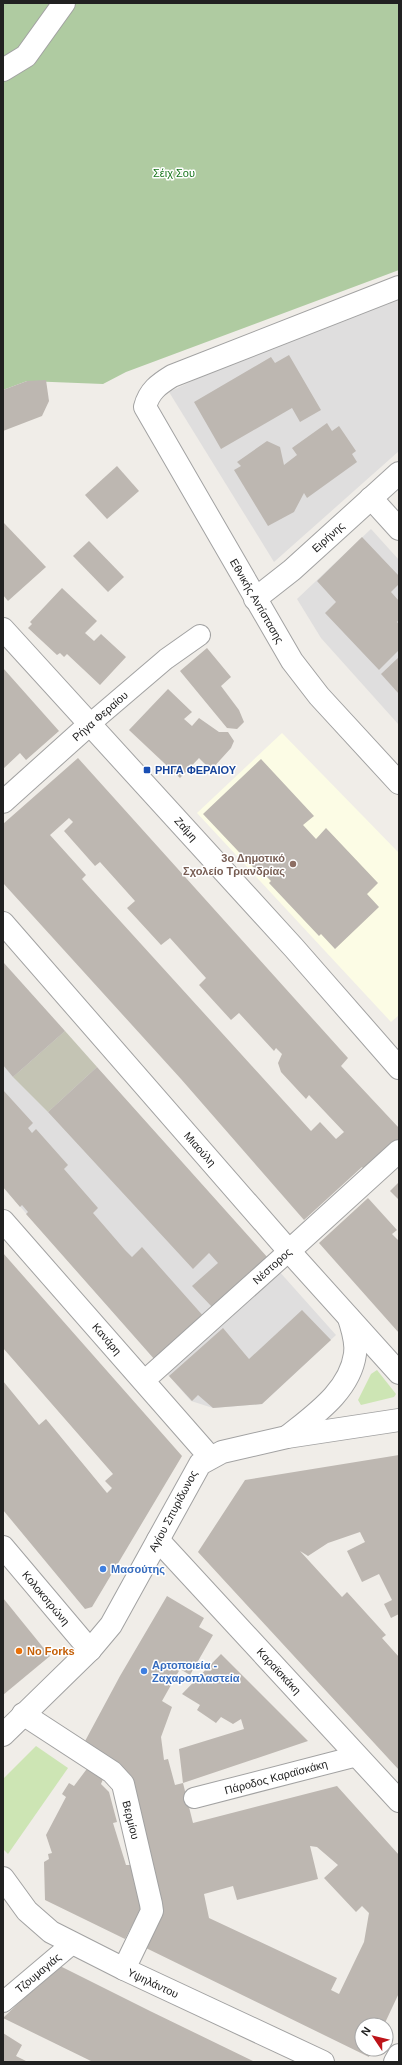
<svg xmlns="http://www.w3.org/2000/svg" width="402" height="2065" font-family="Arial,sans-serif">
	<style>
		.residential { fill: #dfdede }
		.education { fill: #fcfce5 }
		.construction { fill: #c4c4b4 }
		.grass { fill: #cde5b4 }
		.forest { fill: #afcba1 }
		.building { fill: #bdb7b1; fill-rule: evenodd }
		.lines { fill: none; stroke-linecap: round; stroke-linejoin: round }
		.pedestrian-casing { stroke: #a2a2a2; stroke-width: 22 }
		.minor-casing { stroke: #a2a2a2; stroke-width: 24 }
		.tertiary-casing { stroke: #a2a2a2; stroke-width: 24 }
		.pedestrian { stroke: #fff; stroke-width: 20 }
		.minor { stroke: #fff; stroke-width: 22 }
		.tertiary { stroke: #fff; stroke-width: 22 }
		.transit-dot { fill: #1a4fb4; stroke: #fff; stroke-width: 1.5 }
		.education-dot { fill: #8d6e63; stroke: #fff; stroke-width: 1.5 }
		.shop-dot { fill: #3f7fe0; stroke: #fff; stroke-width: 1.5 }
		.food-dot { fill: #e8710a; stroke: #fff; stroke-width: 1.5 }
		.labels { text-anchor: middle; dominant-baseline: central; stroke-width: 3; stroke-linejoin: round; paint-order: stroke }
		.park-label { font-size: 11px; fill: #17761c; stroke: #fff }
		.street-label { font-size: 11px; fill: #212121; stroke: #fff }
		.transit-label { font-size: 11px; font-weight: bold; fill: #164399; stroke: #fff; text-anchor: start }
		.education-label { font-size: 11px; font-weight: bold; fill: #785e54; stroke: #fff; text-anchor: end }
		.shop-label { font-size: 11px; font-weight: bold; fill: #366cbe; stroke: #fff; text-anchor: start }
		.food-label { font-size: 11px; font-weight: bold; fill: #c56008; stroke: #fff; text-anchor: start }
	</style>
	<rect width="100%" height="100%" fill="#f0ede8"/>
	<g class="residential">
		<polygon points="399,294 399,451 274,562 169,392 318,321"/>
		<polygon points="371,529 399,560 399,725 321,638 297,599"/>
		<polygon points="3,962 336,1335 262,1404 213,1408 191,1401 3,1187"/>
	</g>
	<polygon class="education" points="282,733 399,853 399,1015 391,1022 197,813"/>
	<polygon class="construction" points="65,1031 97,1067 48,1112 13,1077"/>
	<g class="grass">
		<polygon points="377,1370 396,1394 394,1397 361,1405 358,1400 371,1374"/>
		<polygon points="36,1746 68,1768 8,1854 3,1849 3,1779"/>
	</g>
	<polygon class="forest" points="3,3 399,3 399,270 126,372 103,384 27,381 3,390"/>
	<g class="building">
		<polygon points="289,355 321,410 300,422 292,408 221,449 194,402 271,357 275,363"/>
		<polygon points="46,380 49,401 42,416 3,431 3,390 27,381"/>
		<polygon points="327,423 332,431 339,426 356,451 352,454 357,462 307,498 304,493 294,512 268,526 234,470 241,466 237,462 267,441 280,447 284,465 297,455 292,448"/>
		<polygon points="117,466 139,491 107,519 85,495"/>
		<polygon points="3,522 46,567 8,601 3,595"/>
		<polygon points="362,537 399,576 399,584 391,592 399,601 399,620 397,622 399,624 399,650 379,670 325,613 336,602 317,581"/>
		<polygon points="89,541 124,577 108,592 73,556"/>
		<polygon points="62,588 97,621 85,633 94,641 101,634 126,657 100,685 67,654 64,657 60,653 57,655 28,628 32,624 30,622"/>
		<polygon points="207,648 231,677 221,686 239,710 244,722 237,729 227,728 180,671"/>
		<polygon points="399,657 399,694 381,674"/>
		<polygon points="3,668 59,731 26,760 20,753 3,769"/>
		<polygon points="168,689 192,712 184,719 192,726 199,718 219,732 228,732 234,741 231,748 211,770 199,758 180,778 129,730"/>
		<path d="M78 758 348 1058 341 1066 399 1128V1144L368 1174 362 1167 304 1220 181 1079 3 883V824ZM69 818 73 822 64 831 95 866 100 862 135 901 127 908 161 945 170 938 206 978 199 985 231 1020 239 1013 274 1051 276 1048 282 1054 278 1063 281 1072 306 1099 309 1095 344 1132 336 1139 320 1122 311 1131 82 879 86 875 50 835Z"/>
		<polygon points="261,759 314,816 303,825 316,839 326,828 378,883 367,894 379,907 335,949 321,934 319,936 269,883 271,881 257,867 255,869 203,814"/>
		<polygon points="3,962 65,1031 13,1077 3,1065"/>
		<polygon points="97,1067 268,1258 213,1308 192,1286 218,1263 209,1253 193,1269 48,1112"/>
		<polygon points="3,1090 33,1123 28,1128 32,1133 36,1129 68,1165 64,1169 98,1208 93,1213 125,1250 132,1257 142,1247 205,1318 156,1361 26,1214 28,1212 22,1205 20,1207 3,1187"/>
		<polygon points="399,1182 399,1200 390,1191"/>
		<polygon points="368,1198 397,1230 392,1234 399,1241 399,1333 319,1243"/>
		<polygon points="3,1253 182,1456 92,1607 85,1609 3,1510 3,1381 39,1425 46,1419 107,1493 112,1488 105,1481 113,1474 3,1348"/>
		<polygon points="302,1310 331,1340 262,1404 213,1408 198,1395 192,1401 169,1376 223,1328 249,1359"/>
		<polygon points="399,1455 399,1614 391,1618 384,1604 392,1600 379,1574 362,1582 347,1551 365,1542 360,1532 328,1543 308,1556 300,1551 342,1597 347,1592 386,1635 382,1638 399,1657 399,1770 198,1552 245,1480"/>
		<path d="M167 1596 204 1618 199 1627 213 1635 190 1675 180 1669 162 1701 172 1707 161 1737 164 1760 168 1759 175 1785 183 1783 179 1749 244 1729 241 1719 233 1724 221 1717 216 1723 197 1710 200 1705 182 1694 221 1654 308 1741 183 1783 193 1823 337 1786 399 1855V1993L384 2025H362V2049H372L369 2057 146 1948 158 1922 120 1765 84 1743 120 1676ZM310 1846 317 1847 338 1865 324 1878 356 1912 362 1906 369 1913 364 1942 339 1994 331 1990 337 1978 209 1918 204 1894 233 1886 237 1900 318 1879Z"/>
		<polygon points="3,1598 50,1656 3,1695"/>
		<polygon points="89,1766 104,1777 101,1784 109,1792 117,1822 113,1823 126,1865 131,1865 143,1904 125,1939 45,1900 44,1862 49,1859 48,1854 52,1853 46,1835 66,1797 62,1794 69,1783 74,1786"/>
		<polygon points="58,1965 150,2011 255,2062 93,2062 3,2018"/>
		<polygon points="3,2033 22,2045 16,2056 28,2062 3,2062"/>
	</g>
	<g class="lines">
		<defs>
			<g id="pedestrian">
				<polyline points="91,723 166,659 200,635"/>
				<polyline points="144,1381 289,1251"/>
				<polyline points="194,1798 357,1756"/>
				<polyline points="3,2002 73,1943"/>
			</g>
			<g id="minor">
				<polyline points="3,70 26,56 64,3"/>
				<path d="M399 287 172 376C159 384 149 391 145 407L292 661 319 696 399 783"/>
				<polyline points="371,498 399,529"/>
				<polyline points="255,599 292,570 399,473"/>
				<polyline points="3,802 91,723"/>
				<polyline points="3,1221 210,1457"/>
				<polyline points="289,1251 399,1151"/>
				<polyline points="158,1540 399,1801"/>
				<polyline points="3,1547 90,1650"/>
				<polyline points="23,1714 112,1772 123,1784 151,1904 152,1911 124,1969"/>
				<polyline points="3,1878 27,1911 51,1932 124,1969 323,2062"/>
				<polyline points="395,2062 399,2055"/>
			</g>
			<g id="tertiary">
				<polyline points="3,629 294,948 399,1068"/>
				<polyline points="3,923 289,1251 399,1373"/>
				<path d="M287 1437C314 1415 350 1391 355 1354 357 1341 352 1329 349 1318"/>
				<polyline points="3,1735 90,1650 111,1625 200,1464 222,1452 287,1437 399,1420"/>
			</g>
		</defs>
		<use href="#pedestrian" class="pedestrian-casing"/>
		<use href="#minor" class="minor-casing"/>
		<use href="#tertiary" class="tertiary-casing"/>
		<use href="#pedestrian" class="pedestrian"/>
		<use href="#minor" class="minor"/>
		<use href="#tertiary" class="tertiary"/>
	</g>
	<rect class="transit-dot" x="143" y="766" width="8" height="8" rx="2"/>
	<circle class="education-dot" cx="293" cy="864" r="4"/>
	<g class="shop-dot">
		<circle cx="103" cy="1569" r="4"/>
		<circle cx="144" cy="1671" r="4"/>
	</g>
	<circle class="food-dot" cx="19" cy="1651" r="4"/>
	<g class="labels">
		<g class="park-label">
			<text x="174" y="173">Σέιχ Σου</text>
		</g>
		<g class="street-label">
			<text transform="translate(328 537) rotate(-42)">Ειρήνης</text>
			<text transform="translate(257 601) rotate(60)">Εθνικής Αντίστασης</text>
			<text transform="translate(100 716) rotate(-41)">Ρήγα Φεραίου</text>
			<text transform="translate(186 829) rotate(48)">Ζαΐμη</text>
			<text transform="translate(200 1149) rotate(49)">Μιαούλη</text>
			<text transform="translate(272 1266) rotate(-42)">Νέστορος</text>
			<text transform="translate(107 1339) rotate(49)">Κανάρη</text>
			<text transform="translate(173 1511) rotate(-62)">Αγίου Σπυρίδωνος</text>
			<text transform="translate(46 1598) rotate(50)">Κολοκοτρώνη</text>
			<text transform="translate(279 1671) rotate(47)">Καραϊσκάκη</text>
			<text transform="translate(276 1777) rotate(-15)">Πάροδος Καραϊσκάκη</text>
			<text transform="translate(131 1820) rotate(76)">Βερμίου</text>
			<text transform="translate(38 1973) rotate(-40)">Τζουμαγιάς</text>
			<text transform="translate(153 1983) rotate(25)">Υψηλάντου</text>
		</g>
		<g class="transit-label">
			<text x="155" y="770">ΡΗΓΑ ΦΕΡΑΙΟΥ</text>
		</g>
		<g class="education-label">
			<text x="285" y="858">3ο Δημοτικό<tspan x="285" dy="13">Σχολείο Τριανδρίας</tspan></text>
		</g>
		<g class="shop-label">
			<text x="111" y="1569">Μασούτης</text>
			<text x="152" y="1665">Αρτοποιεία -<tspan x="152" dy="13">Ζαχαροπλαστεία</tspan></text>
		</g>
		<g class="food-label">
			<text x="27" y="1651">No Forks</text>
		</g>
	</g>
	<rect width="402" height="2065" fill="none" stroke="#212121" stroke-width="8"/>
	<g transform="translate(374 2037) rotate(305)"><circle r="19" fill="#ffffff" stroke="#a6a6a6"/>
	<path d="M0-3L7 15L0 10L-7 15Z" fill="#bd1419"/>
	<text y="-6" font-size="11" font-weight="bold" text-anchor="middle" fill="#212121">N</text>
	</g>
</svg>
